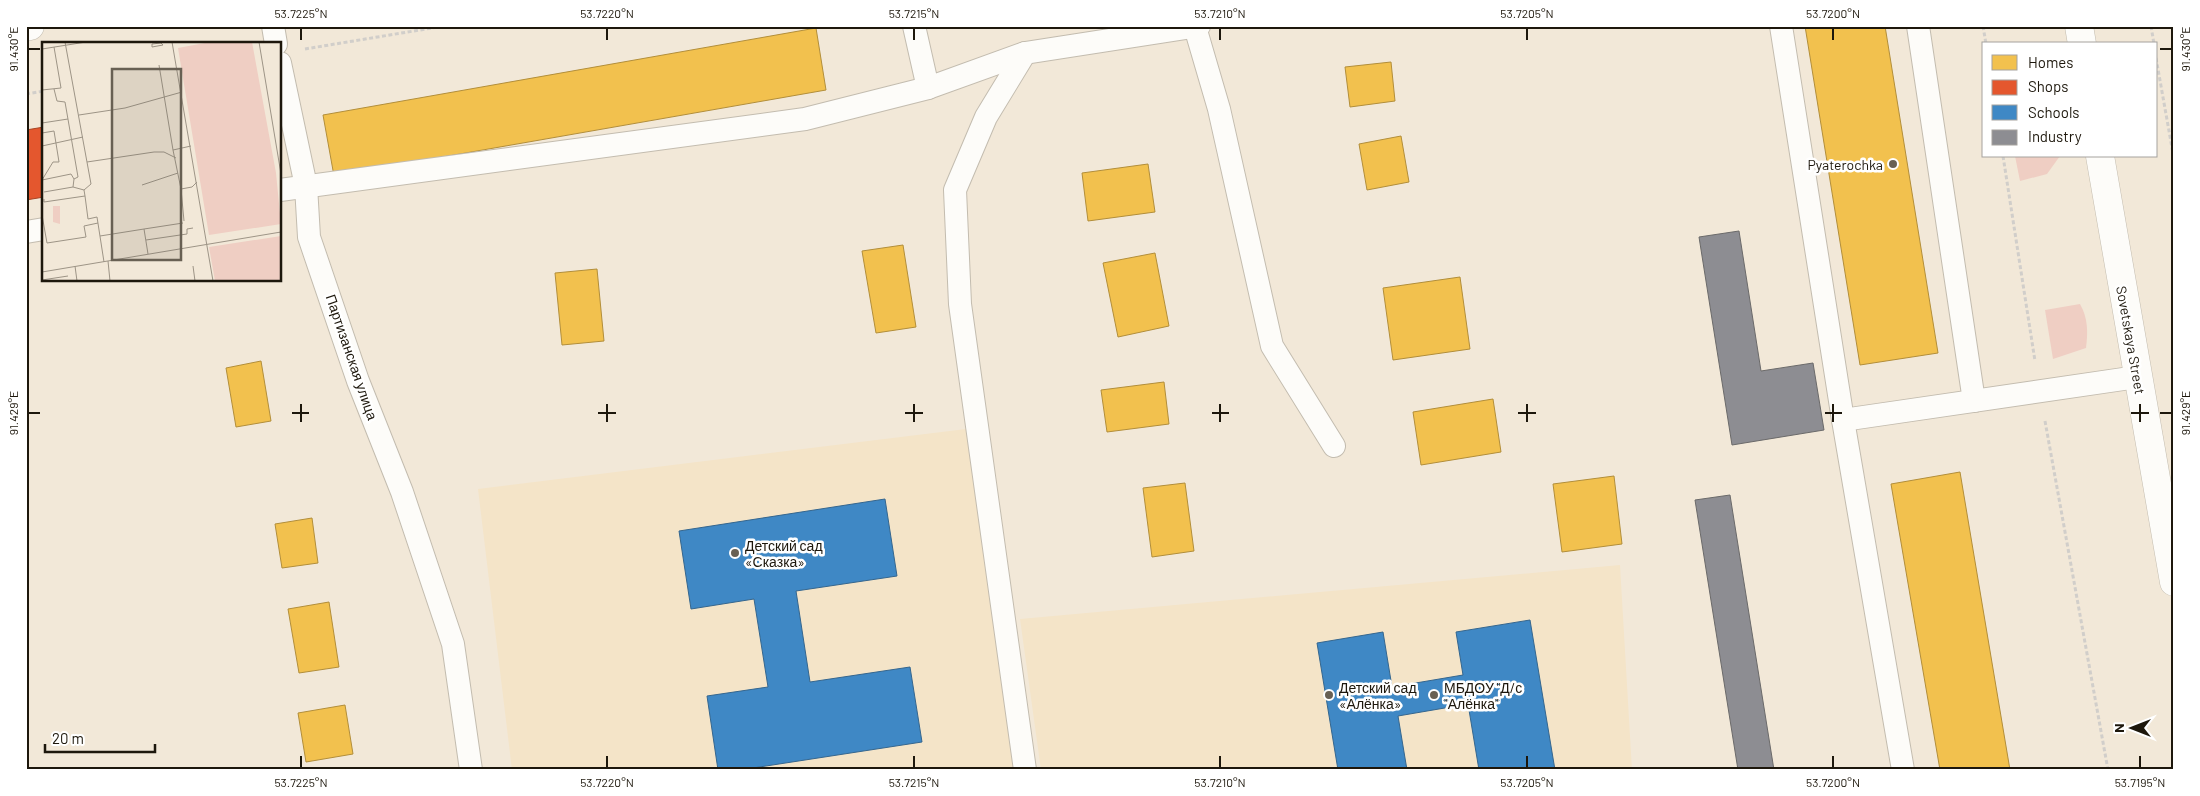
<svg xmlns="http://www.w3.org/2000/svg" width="2200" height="796" font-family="Barlow,sans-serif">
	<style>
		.built { fill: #f4e4c8 }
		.green { fill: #efcec3 }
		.homes { fill: #f2c14e; stroke: #b28e3a }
		.shops { fill: #e4572e; stroke: #a84424 }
		.schools { fill: #3f88c5; stroke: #35668e }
		.industry { fill: #8d8d92; stroke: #6b6a6a }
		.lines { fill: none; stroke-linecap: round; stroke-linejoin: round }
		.service-casing { stroke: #c3bcaf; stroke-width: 24 }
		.minor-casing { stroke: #c3bcaf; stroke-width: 29 }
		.path { stroke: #d1ceca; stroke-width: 3; stroke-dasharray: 4 2.5; stroke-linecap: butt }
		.service { stroke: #fdfcf9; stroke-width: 22 }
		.minor { stroke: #fdfcf9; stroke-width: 28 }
		.ticks { fill: none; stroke: #1d170c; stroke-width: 2 }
		.poi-dot { fill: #686053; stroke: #fff; stroke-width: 2 }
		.labels { text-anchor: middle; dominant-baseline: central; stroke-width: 5; stroke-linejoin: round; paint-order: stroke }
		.poi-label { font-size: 14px; fill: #1d170c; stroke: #fff; text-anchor: start }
		.street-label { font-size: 14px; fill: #1d170c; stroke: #fff }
		.inset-road { fill: none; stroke: #9d9486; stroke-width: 1 }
		.view { fill: #686053; fill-opacity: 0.15; stroke: #686053; stroke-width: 2.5 }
		.inset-edge { fill: none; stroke: #1d170c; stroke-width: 2.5 }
		.neatline { fill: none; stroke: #1d170c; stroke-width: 2 }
		.ticks-label { font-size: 12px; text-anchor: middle; fill: #1d170c }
	</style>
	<rect width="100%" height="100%" fill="#f2e8d8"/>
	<g class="built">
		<polygon points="966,429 1015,770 671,770 671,767 653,770 512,770 478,489"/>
		<polygon points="1620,565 1632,770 1041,770 1020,619"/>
	</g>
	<g class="green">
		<polygon points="2015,156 2060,156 2047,174 2020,181"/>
		<path d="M2080 304C2088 318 2088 332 2086 348L2053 359 2045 310Z"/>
	</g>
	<g class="homes">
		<polygon points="1805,26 1885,26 1938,353 1860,365"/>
		<polygon points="816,28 826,90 334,176 323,115"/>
		<polygon points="1391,62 1395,101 1350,107 1345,67"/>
		<polygon points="1401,136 1409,182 1367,190 1359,144"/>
		<polygon points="1148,164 1155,212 1088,221 1082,173"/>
		<polygon points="903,245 916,327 876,333 862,251"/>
		<polygon points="1155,253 1169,326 1118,337 1103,263"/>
		<polygon points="597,269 604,341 562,345 555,273"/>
		<polygon points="1460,277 1470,349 1393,360 1383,288"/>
		<polygon points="261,361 271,421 236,427 226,368"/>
		<polygon points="1164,382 1169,424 1107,432 1101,390"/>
		<polygon points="1493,399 1501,452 1421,465 1413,412"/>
		<polygon points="1960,472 2010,770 1940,770 1891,484"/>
		<polygon points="1614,476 1622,544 1562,552 1553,484"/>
		<polygon points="1185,483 1194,551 1152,557 1143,488"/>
		<polygon points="312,518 318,563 282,568 275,524"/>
		<polygon points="329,602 339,667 299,673 288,609"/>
		<polygon points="345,705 353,754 306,762 298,713"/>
	</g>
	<polygon class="shops" points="44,127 44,197 26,200 26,130"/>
	<g class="schools">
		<polygon points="885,499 897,576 796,591 810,682 910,667 922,742 740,770 718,770 707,696 768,687 754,599 691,609 679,531"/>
		<polygon points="1530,620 1555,770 1479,770 1468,704 1398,716 1407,770 1338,770 1317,643 1383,632 1392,687 1463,675 1456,632"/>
	</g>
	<g class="industry">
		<polygon points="1739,231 1761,371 1813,363 1824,430 1732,445 1699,237"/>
		<polygon points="1730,495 1774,770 1738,770 1695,500"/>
	</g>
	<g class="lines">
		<defs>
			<g id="service">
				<polyline points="273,26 276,44"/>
				<polyline points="914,26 928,88 1025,53 1199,26"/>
				<polyline points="1781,26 1843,420 2137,377"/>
				<polyline points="1918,26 1974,401"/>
				<polyline points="1195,27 1219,109 1272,346 1334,446"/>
				<polyline points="1025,53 986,117 955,190 960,304 1025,770"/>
				<polyline points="280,63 306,186 309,237 358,381 402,492 453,644 471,770"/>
				<polyline points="280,190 805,119 928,88"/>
				<polyline points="26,232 44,229"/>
				<polyline points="1843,420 1903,770"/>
			</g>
			<g id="minor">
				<polyline points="2079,26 2082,44"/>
				<polyline points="26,27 30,26"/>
				<polyline points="2100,156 2174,582"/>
			</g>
		</defs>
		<use href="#service" class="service-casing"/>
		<use href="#minor" class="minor-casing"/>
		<g class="path">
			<polyline points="1983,26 1986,44"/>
			<polyline points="2151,26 2154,44"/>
			<polyline points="305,49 444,26"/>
			<polyline points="2156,58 2174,159"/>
			<polyline points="26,94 44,91"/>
			<polyline points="2003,156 2035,361"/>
			<polyline points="2045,421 2108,770"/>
		</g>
		<use href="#service" class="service"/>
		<use href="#minor" class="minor"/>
	</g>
	<path class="ticks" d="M301 28V40M607 28V40M914 28V40M1220 28V40M1527 28V40M1833 28V40M28 49H40M2160 49H2172M301 404V422M607 404V422M914 404V422M1220 404V422M1527 404V422M1833 404V422M2140 404V422M28 413H40M292 413H309M598 413H616M905 413H923M1212 413H1229M1518 413H1536M1825 413H1842M2131 413H2149M2160 413H2172M301 756V768M607 756V768M914 756V768M1220 756V768M1527 756V768M1833 756V768M2140 756V768"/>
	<g class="poi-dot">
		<circle cx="1893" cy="164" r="5"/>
		<circle cx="735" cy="553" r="5"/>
		<circle cx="1329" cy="695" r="5"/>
		<circle cx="1434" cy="695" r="5"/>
	</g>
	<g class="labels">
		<g class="poi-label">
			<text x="1883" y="164" text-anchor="end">Pyaterochka</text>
			<text x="745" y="545">Детский сад<tspan x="745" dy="16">«Сказка»</tspan></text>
			<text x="1339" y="687">Детский сад<tspan x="1339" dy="16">«Алёнка»</tspan></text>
			<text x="1444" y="687">МБДОУ "Д/с<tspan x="1444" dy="16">"Алёнка"</tspan></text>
		</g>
		<g class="street-label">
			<text transform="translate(2131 340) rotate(80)">Sovetskaya Street</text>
			<text transform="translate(352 357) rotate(71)">Партизанская улица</text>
		</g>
	</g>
	<g transform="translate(42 42)">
		<rect width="239" height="239" fill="#f2e8d8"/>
		<path d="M168 0H210L234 131 239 182 167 193 136 6ZM11 164H18V182L11 180ZM239 194V239H173L167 205Z" fill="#efcec3"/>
		<path class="inset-road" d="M130 0 171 239M217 0 239 132M119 1 121 3 110 5V2ZM0 7 44 0M117 23 131 108M12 47 15 59 23 60 36 135 32 137 31 145M0 48 19 46 12 5M37 73 83 66 140 50M0 81 26 77M0 91 12 89 17 120H11L0 138M0 104 41 95M45 120 112 110H122L134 116M0 138 29 132 32 137M100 143 136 131M139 147 131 108 149 104M2 150 31 145 42 148M43 154 46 177 55 175 62 220M2 157V160L43 154 42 148 49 142 23 0M0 173 5 201 44 195 42 184 56 181M142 179 139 147 150 145 155 140M58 194 102 187M104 198 145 192V187L151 186M106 212 102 187 141 181M66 219 68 239M33 224 35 239M151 224 153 239M0 230 239 190M0 238 26 234"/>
		<path class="view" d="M70 27H139V218H70Z"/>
		<rect width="239" height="239" class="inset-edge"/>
	</g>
	<rect width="2200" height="796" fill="none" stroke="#ffffff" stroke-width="55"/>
	<rect x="1982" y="42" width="175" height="115" fill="#ffffff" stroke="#a5a29e"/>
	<rect x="1992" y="55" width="25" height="15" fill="#f2c14e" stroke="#a5a29e"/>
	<text x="2028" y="68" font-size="15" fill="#1d170c">Homes</text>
	<rect x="1992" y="80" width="25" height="15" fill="#e4572e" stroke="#a5a29e"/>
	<text x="2028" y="92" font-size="15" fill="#1d170c">Shops</text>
	<rect x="1992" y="105" width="25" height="15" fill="#3f88c5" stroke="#a5a29e"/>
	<text x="2028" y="118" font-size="15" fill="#1d170c">Schools</text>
	<rect x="1992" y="130" width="25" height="15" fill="#8d8d92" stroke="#a5a29e"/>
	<text x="2028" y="142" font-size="15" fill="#1d170c">Industry</text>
	<g transform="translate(2132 728) rotate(270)" stroke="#ffffff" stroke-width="4" paint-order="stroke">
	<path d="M0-4L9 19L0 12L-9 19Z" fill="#1d170c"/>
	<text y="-8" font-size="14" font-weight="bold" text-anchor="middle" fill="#1d170c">N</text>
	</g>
	<path d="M45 744v8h110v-8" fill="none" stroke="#1d170c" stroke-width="2.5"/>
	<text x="52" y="744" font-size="15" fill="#1d170c" stroke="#ffffff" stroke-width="4" paint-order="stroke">20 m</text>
	<rect x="28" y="28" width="2144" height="740" class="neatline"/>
	<g class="ticks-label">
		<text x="301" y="18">53.7225°N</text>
		<text x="607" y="18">53.7220°N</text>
		<text x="914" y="18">53.7215°N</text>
		<text x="1220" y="18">53.7210°N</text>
		<text x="1527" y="18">53.7205°N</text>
		<text x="1833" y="18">53.7200°N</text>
		<text transform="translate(2186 49) rotate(-90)" y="4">91.430°E</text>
		<text transform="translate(14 49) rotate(-90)" y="4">91.430°E</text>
		<text transform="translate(2186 413) rotate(-90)" y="4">91.429°E</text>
		<text transform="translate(14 413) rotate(-90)" y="4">91.429°E</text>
		<text x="301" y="787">53.7225°N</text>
		<text x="607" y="787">53.7220°N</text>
		<text x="914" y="787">53.7215°N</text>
		<text x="1220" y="787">53.7210°N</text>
		<text x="1527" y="787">53.7205°N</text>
		<text x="1833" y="787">53.7200°N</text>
		<text x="2140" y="787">53.7195°N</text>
	</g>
</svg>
